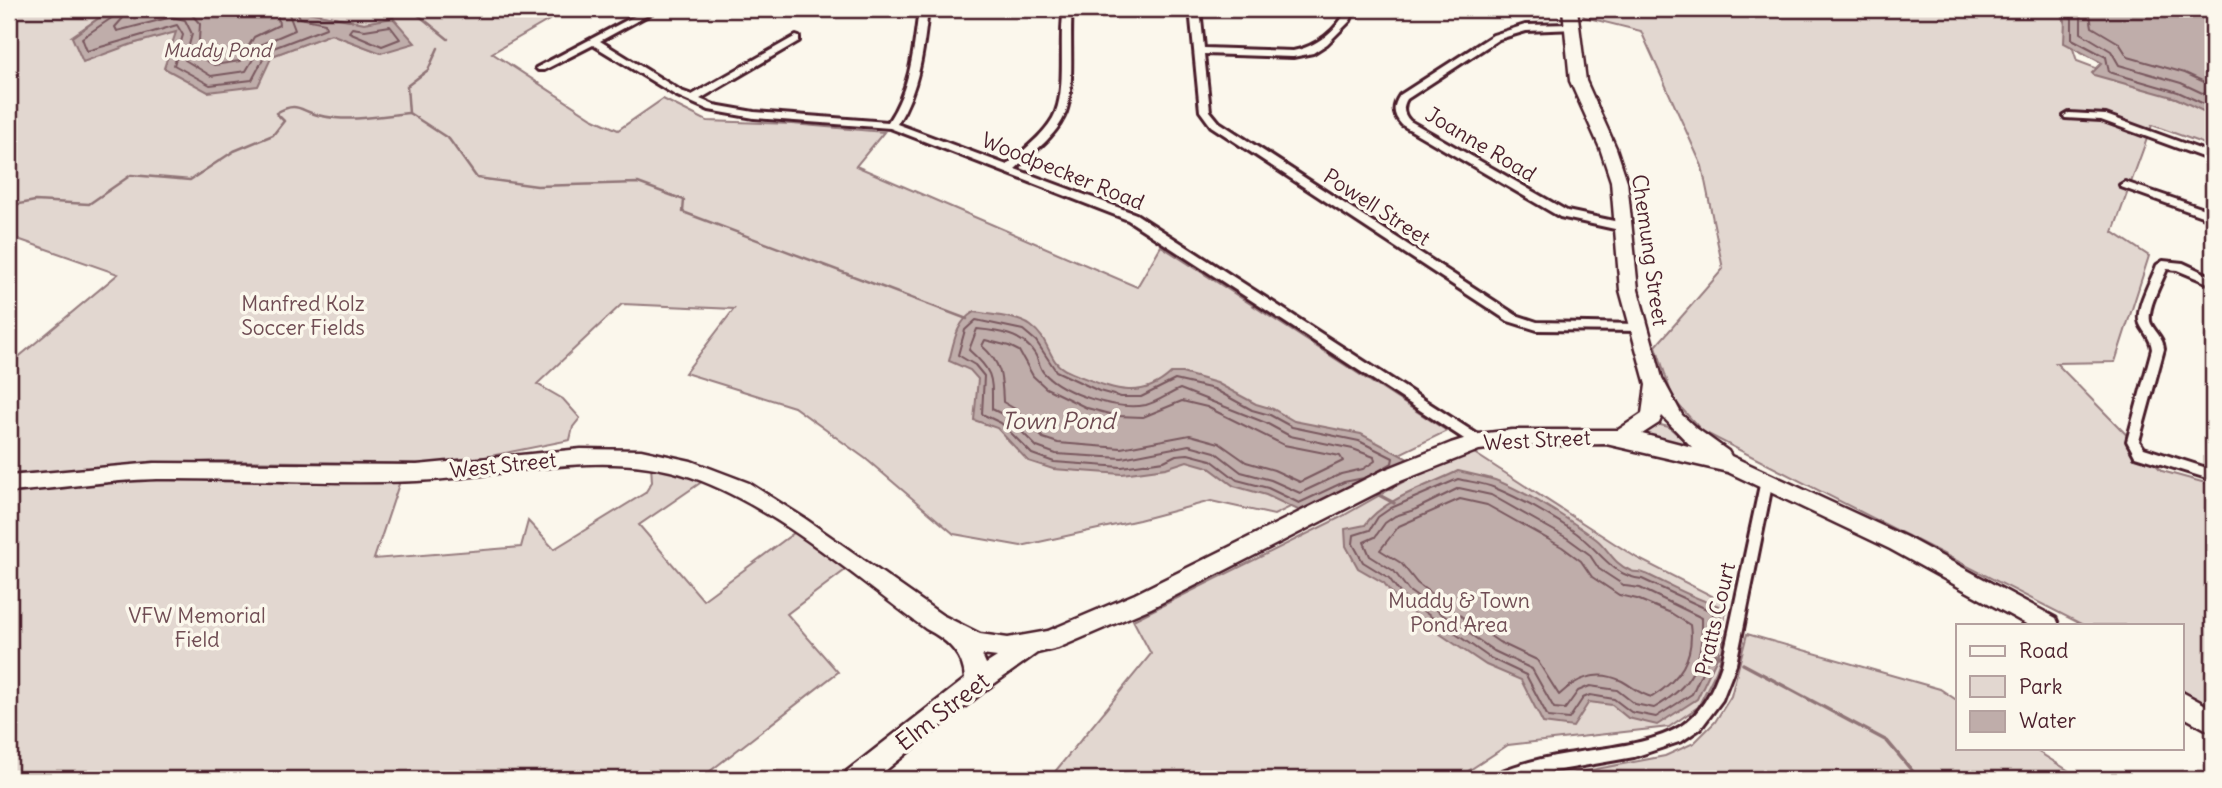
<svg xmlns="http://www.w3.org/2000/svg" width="2222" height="788" font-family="Delius,sans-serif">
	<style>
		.green { fill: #e2d7d0; stroke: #967b7e; stroke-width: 2 }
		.water { fill: #bfadaa; stroke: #907477; stroke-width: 2 }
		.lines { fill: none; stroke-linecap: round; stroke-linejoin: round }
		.shore { stroke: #79585e; stroke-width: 2 }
		.stream-far1 { stroke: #907477; stroke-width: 2.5 }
		.stream { stroke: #907477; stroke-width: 3.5 }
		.street-casing { stroke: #4a1f2b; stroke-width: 6 }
		.secondary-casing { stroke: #4a1f2b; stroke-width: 5 }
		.street { fill: #fbf7ec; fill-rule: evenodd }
		.secondary { fill: #fbf7ec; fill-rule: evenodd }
		.labels { text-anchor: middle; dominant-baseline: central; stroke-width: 7; stroke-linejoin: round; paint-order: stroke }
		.far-water-label { font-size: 19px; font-style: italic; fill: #6d4a51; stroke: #fbf7ec }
		.street-label { font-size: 21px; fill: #4a1f2b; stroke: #fbf7ec }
		.park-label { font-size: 21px; fill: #704d54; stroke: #fbf7ec }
		.water-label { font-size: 23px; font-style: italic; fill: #6d4a51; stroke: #fbf7ec }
		.near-street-label { font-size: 24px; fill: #4a1f2b; stroke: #fbf7ec }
	</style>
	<rect width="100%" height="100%" fill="#fbf7ec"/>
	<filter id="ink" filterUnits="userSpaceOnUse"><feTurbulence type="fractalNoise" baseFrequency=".0143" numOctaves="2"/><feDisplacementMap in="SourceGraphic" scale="14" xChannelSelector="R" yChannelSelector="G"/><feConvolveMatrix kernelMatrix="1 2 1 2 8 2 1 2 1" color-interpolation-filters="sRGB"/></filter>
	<g filter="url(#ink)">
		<g class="green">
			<polygon points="9,9 112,9 72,36 132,44 177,31 272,56 331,34 381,53 393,18 364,23 292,9 568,9 492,53 592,118 618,130 663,99 707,121 792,124 884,132 856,166 1137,287 1161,246 1447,431 1274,515 1211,501 1139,520 1021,546 954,534 866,459 794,407 685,373 734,309 622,304 537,384 563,399 580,418 573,427 570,440 450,464 217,461 9,474 9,365 118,274 9,236"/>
			<polygon points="1581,9 2060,9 2077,61 2213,112 2213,147 2152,125 2113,232 2149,256 2115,362 2056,363 2162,471 2213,485 2213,709 2182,691 2182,625 2083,625 1702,431 1673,399 1656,346 1723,269 1702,166 1641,31 1584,17"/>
			<polygon points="1656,424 1669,427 1690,446 1643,435 1642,433"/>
			<polygon points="1471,451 1637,558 1726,603 1722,653 1716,671 1698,707 1669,727 1508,745 1456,779 1049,779 1151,654 1133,620 1339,518 1428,468"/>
			<polygon points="651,465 706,479 639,525 703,600 798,530 848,568 787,614 838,672 700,779 9,779 9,487 183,475 401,478 374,559 521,547 528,521 554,549 645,493 652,482"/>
			<polygon points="1747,634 1940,689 1958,701 1958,748 2032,748 2082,779 1544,779 1665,756 1694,743 1715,722 1731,696"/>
		</g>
		<g class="water">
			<polygon points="112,9 292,9 364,23 393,18 415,43 381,53 331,34 272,56 258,86 208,92 164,68 176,32 132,44 83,62 72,37"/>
			<polygon points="2058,9 2213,9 2213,116 2176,98 2094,75 2092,73 2102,63 2064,43 2065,20"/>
			<path d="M974 312C991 315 1017 316 1031 326 1045 336 1047 349 1055 361 1061 370 1073 373 1082 377 1116 390 1142 400 1171 373H1182L1217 383 1256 404 1273 409 1294 421 1361 434 1408 459 1401 466 1368 484 1346 489 1300 511 1266 495 1234 486 1208 467 1187 461 1166 468 1122 474 1053 469 1028 461 997 428 974 420 978 379 970 370 949 361C954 342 956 322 974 312Z"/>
			<path d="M1458 471C1470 474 1483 476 1495 480 1523 490 1572 521 1596 539 1609 549 1612 563 1631 571 1636 573 1641 571 1646 574 1670 585 1694 599 1719 606L1721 617 1717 628 1719 653 1697 699 1657 725 1628 718 1612 705 1589 702 1573 727 1543 723 1521 680 1486 665 1440 634 1398 602 1384 583 1358 568 1346 546 1345 529 1365 525C1381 500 1430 485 1458 471Z"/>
		</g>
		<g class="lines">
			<g class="shore">
				<polyline points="115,9 113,17 82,38 87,51 177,25 183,35 174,65 210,85 252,80 268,50 326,28 325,23 300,18 296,9"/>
				<polyline points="124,9 123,18 115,27 117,31 172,17 185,20 192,34 185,60 211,76 246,71 262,44 295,30 287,9"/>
				<polyline points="187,9 200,24 198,56 214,65 240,61 254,37 279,25 277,9"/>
				<polyline points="2066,9 2072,19 2072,39 2106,57 2109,72 2178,92 2213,108"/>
				<polyline points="2077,9 2081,17 2081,33 2111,51 2119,65 2181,83 2213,98"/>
				<polyline points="2089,9 2092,27 2119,43 2128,57 2185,73 2213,86"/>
				<polygon points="390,26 400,39 382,46 349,32 352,28 365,30"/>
				<path d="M977 329C998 331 1023 334 1035 354 1039 360 1039 368 1044 373 1064 394 1118 411 1146 405 1158 402 1168 394 1180 389L1266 423 1290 436 1353 449 1374 457 1375 461 1363 469 1341 474 1300 493 1271 480 1241 472 1215 452 1189 445 1122 458 1056 454 1037 447 1006 416 992 409C992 377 994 372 969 350Z"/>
				<path d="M985 340 1009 346 1019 351 1033 376 1046 388 1087 408 1117 416 1143 417 1182 401 1207 407 1284 445 1340 456 1343 461 1300 482 1274 470 1246 462 1219 443 1190 435 1121 448 1058 443 1043 438 1015 409 1003 402C1002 378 1002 363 982 346Z"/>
				<polyline points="1364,478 1344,482 1299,503 1268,488 1237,480 1211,460 1188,454 1176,455 1164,461 1122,467 1054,462 1032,454 1001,423 982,414 984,376 975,365 958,355 965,330 976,320 1023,330 1036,341 1056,371 1099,391 1121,397 1141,397 1175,380 1214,389 1252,410 1270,415 1292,427 1359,441 1393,458 1392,463 1373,474"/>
				<path d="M1458 479C1470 482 1484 483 1495 488 1521 499 1549 515 1572 530 1597 546 1611 577 1642 579L1713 612 1711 652 1692 694 1656 717 1631 712 1614 699 1590 695 1583 698 1569 719 1548 717 1526 675 1490 658 1403 597 1389 578 1363 562 1353 544 1354 535 1370 530 1378 517 1391 508Z"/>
				<path d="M1459 488 1491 495 1567 538 1589 554 1599 569 1625 586 1640 588 1702 618C1703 662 1693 686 1654 708L1635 704 1617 690 1590 686 1578 691 1565 709 1554 708 1532 669 1494 651 1409 591 1394 571 1370 556 1364 542 1375 537 1385 523 1395 516 1414 510Z"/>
				<path d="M1460 499 1487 505 1562 547 1581 561 1592 577 1619 595 1637 599 1671 613 1690 625C1695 658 1679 680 1652 697 1639 694 1633 687 1622 681 1597 669 1577 678 1559 695L1537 660 1499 642 1455 612 1417 583 1401 563 1380 550 1399 526Z"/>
			</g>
			<g class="stream-far1">
				<polyline points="411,9 448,39"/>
				<polyline points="438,48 428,70 407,86 409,113 449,139 477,178 537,186 638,183 684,200 683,212 967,319"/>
				<path d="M9 206 35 201 89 204 131 175 190 180 234 151 273 135 284 121 276 113C299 100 300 112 322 116 351 122 380 116 409 113"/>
			</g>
			<g class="stream">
				<polyline points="1377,494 1394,503"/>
				<polyline points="1714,654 1722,657"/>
				<polyline points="1743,664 1887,741 1919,779"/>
			</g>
			<defs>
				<g id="street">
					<path d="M648 9H659L600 41 681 91 692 95 796 36 799 37V41L700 99 714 105 754 112 888 122C911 88 914 48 919 9H928C924 48 919 90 897 124L1007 165C1022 151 1042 137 1053 118 1068 92 1058 40 1064 9H1072C1069 38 1075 87 1066 112 1057 136 1033 152 1015 169L1136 214 1483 438 1485 442 1483 446H1475L1128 220 890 128 754 118 709 110 675 95 593 45 544 70H538L536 68Z"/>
					<path d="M1190 9H1200L1204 48 1293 51C1316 47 1338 30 1347 9H1355L1350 21 1327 44 1313 53 1293 57 1204 54 1210 111 1219 122 1516 315 1537 322 1637 324 1643 328 1641 331 1537 330 1508 321 1211 126 1200 111Z"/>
					<path d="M1573 24 1578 27 1576 29 1526 31 1499 39 1407 99C1402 107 1403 114 1410 121L1567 211 1628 224 1629 227 1624 231 1560 217 1402 125C1393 115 1392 107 1400 95L1493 35 1525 25Z"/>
					<polygon points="2069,113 2106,115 2213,154 2213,161 2101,120 2065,118 2064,116"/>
					<polygon points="2125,182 2213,212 2213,220 2121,187 2120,185"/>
					<path d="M2163 261 2183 263 2213 277V285L2177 270 2167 269C2162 282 2145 311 2151 324 2156 333 2163 338 2164 349L2139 441 2144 448 2213 470V480L2135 456 2127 441 2152 349C2151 338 2144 333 2140 324 2134 309 2152 279 2157 265Z"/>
					<path d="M1767 475 1772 476 1773 480 1736 664 1722 700 1701 728 1682 741 1634 757 1543 773 1520 779H1492L1495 774C1518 764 1542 758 1567 754 1602 748 1651 745 1681 726 1703 712 1714 687 1722 664L1761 480 1762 476Z"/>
				</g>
				<g id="secondary">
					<path d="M1563 9H1577L1586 81 1616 148 1627 181 1638 290 1662 378 1682 415 1696 428 1728 451 1731 456 1906 537 2056 618 2059 625H2028L1890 549 1728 472 1606 444 1512 446 1479 450 1398 482 1151 608 1058 648 1037 653 984 691 875 779H844L847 771 965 679C964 654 946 639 926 629 855 577 774 506 691 477 603 447 506 477 417 481 330 485 243 478 157 479 107 480 58 489 9 492V476L154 463 417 465 581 449 641 450 691 461 749 483 804 518 942 615 980 634 1008 638 1048 631 1135 594 1384 470 1451 443 1479 434 1512 430H1618L1642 414 1646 385 1620 290 1611 181 1600 148 1570 81ZM1662 416 1692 447 1642 434 1659 423ZM982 655 997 657 986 664Z"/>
					<polygon points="2182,692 2213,709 2213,733 2182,716"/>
				</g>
			</defs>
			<use href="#street" class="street-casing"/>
			<use href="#secondary" class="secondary-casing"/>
			<use href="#street" class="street"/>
			<use href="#secondary" class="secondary"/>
		</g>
	</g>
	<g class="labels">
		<g class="far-water-label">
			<text x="217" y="50">Muddy Pond</text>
		</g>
		<g class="street-label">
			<text transform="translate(1481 144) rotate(31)">Joanne Road</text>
			<text transform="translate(1063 171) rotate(22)">Woodpecker Road</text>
			<text transform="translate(1377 207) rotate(33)">Powell Street</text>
			<text transform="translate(1650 250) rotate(82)">Chemung Street</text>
			<text transform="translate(1537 440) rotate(-3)">West Street</text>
			<text transform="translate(503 465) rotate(-6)">West Street</text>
			<text transform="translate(1715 619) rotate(-77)">Pratts Court</text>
		</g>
		<g class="park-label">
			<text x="303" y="303">Manfred Kolz<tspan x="303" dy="24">Soccer Fields</tspan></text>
			<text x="1459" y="600">Muddy &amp; Town<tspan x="1459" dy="24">Pond Area</tspan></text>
			<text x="197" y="615">VFW Memorial<tspan x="197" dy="24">Field</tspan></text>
		</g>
		<g class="water-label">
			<text x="1058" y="420">Town Pond</text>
		</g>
		<g class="near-street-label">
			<text transform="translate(942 711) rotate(-38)">Elm Street</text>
		</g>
	</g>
	<rect width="2222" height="788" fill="none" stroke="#fbf7ec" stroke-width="35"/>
	<rect x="18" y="18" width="2187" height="753" fill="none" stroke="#4a1f2b" stroke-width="2.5" filter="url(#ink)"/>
	<rect x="1956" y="624" width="228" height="126" fill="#fbf7ec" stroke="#b4a19f" stroke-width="2"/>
	<rect x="1970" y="646" width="35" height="10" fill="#fbf7ec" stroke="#b4a19f" stroke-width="2"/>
	<text x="2019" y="658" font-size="21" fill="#4a1f2b">Road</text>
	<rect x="1970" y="676" width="35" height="21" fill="#e2d7d0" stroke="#b4a19f" stroke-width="2"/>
	<text x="2019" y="694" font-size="21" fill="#4a1f2b">Park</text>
	<rect x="1970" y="711" width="35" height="21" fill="#bfadaa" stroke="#b4a19f" stroke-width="2"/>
	<text x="2019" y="728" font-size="21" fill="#4a1f2b">Water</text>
</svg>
